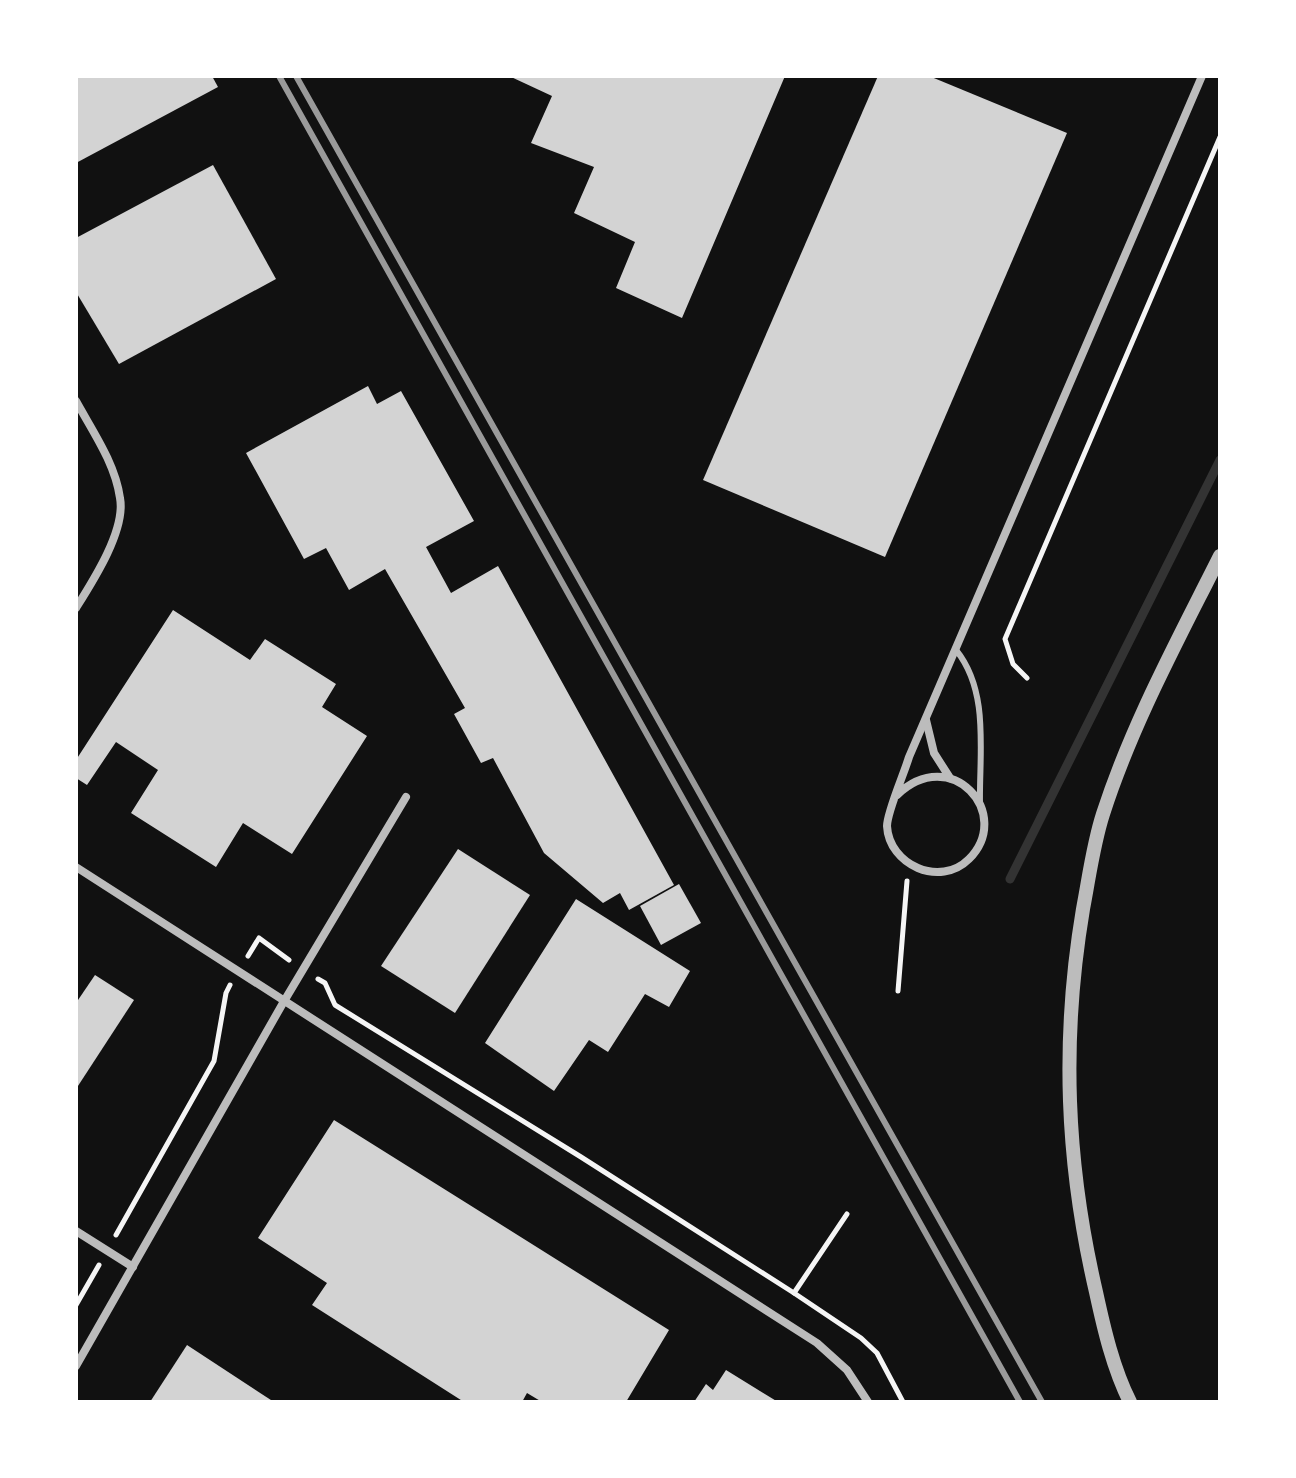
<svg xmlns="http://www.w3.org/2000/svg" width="1296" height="1478" font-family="'Roboto Serif',serif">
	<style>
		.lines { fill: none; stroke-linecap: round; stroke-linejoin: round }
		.stream { stroke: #333; stroke-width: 9 }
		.building { fill: #d3d3d3 }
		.path { stroke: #f5f5f5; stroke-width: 5 }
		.service { stroke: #bcbcbc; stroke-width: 6 }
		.minor { stroke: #bcbcbc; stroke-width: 8 }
		.tertiary { stroke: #bcbcbc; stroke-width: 14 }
		.rail { stroke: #9a9a9a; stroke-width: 6 }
	</style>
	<rect width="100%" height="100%" fill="#111"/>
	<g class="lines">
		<polyline class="stream" points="1010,879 1220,460"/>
	</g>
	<g class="building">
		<polygon points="76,76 212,76 218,87 76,163"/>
		<polygon points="509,76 785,76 682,318 616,288 635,242 574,213 594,167 531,143 552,96"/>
		<polygon points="878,76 929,76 1067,133 885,557 703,480"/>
		<polygon points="213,165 276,279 119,364 76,292 76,238"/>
		<polygon points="368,386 377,404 401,391 474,521 426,547 451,593 498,566 674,885 629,910 620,893 603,903 544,853 493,758 481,763 454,714 465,708 385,569 349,590 326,548 304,559 246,453"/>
		<polygon points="173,610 250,660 265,639 336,684 322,707 367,736 292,854 243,823 216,867 131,813 158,770 116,742 87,785 76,778 76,760"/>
		<polygon points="458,849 530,895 455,1013 381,966"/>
		<polygon points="679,884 701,923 661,945 640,906"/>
		<polygon points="576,899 690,971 669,1007 645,994 608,1052 589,1040 554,1091 485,1043"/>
		<polygon points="95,975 134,1000 76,1089 76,1003"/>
		<polygon points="334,1120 669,1330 626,1402 542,1402 527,1393 522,1402 464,1402 312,1305 327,1283 258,1238"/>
		<polygon points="187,1345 274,1402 150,1402"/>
		<polygon points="726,1370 778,1402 694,1402 706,1384 713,1390"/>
	</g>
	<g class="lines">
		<g class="path">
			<polyline points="1027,678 1013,664 1005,639 1220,137"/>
			<polyline points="248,956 259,938 289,960"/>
			<polyline points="318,979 325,983 335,1005 581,1157 794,1293 847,1214"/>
			<polyline points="898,991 907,881"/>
			<polyline points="116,1235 214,1061 226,993 230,985"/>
			<polyline points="794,1293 861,1338 877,1353 903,1402"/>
			<polyline points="76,1305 99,1265"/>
		</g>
		<path class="service" d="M956 650C990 692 979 753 980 804"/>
		<g class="minor">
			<path d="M76 401C93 432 115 463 120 498 126 530 93 581 76 608"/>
			<polyline points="926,720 934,753 950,778"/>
			<path d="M897 795C951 743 1014 814 969 859 940 888 889 865 887 826 887 812 904 774 909 757L1202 76"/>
			<polyline points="76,867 817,1343 847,1370 868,1402"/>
			<polyline points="76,1231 133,1267"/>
			<polyline points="76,1366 283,1003 406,797"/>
		</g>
		<path class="tertiary" d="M1130 1402C1113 1368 1104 1329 1096 1292 1066 1163 1061 1040 1083 909 1089 878 1093 845 1103 814 1132 724 1178 640 1220 556"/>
		<g class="rail">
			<polyline points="279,76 1020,1402"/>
			<polyline points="296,76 1042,1402"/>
		</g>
	</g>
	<rect width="1296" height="1478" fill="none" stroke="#ffffff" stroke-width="156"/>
</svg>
